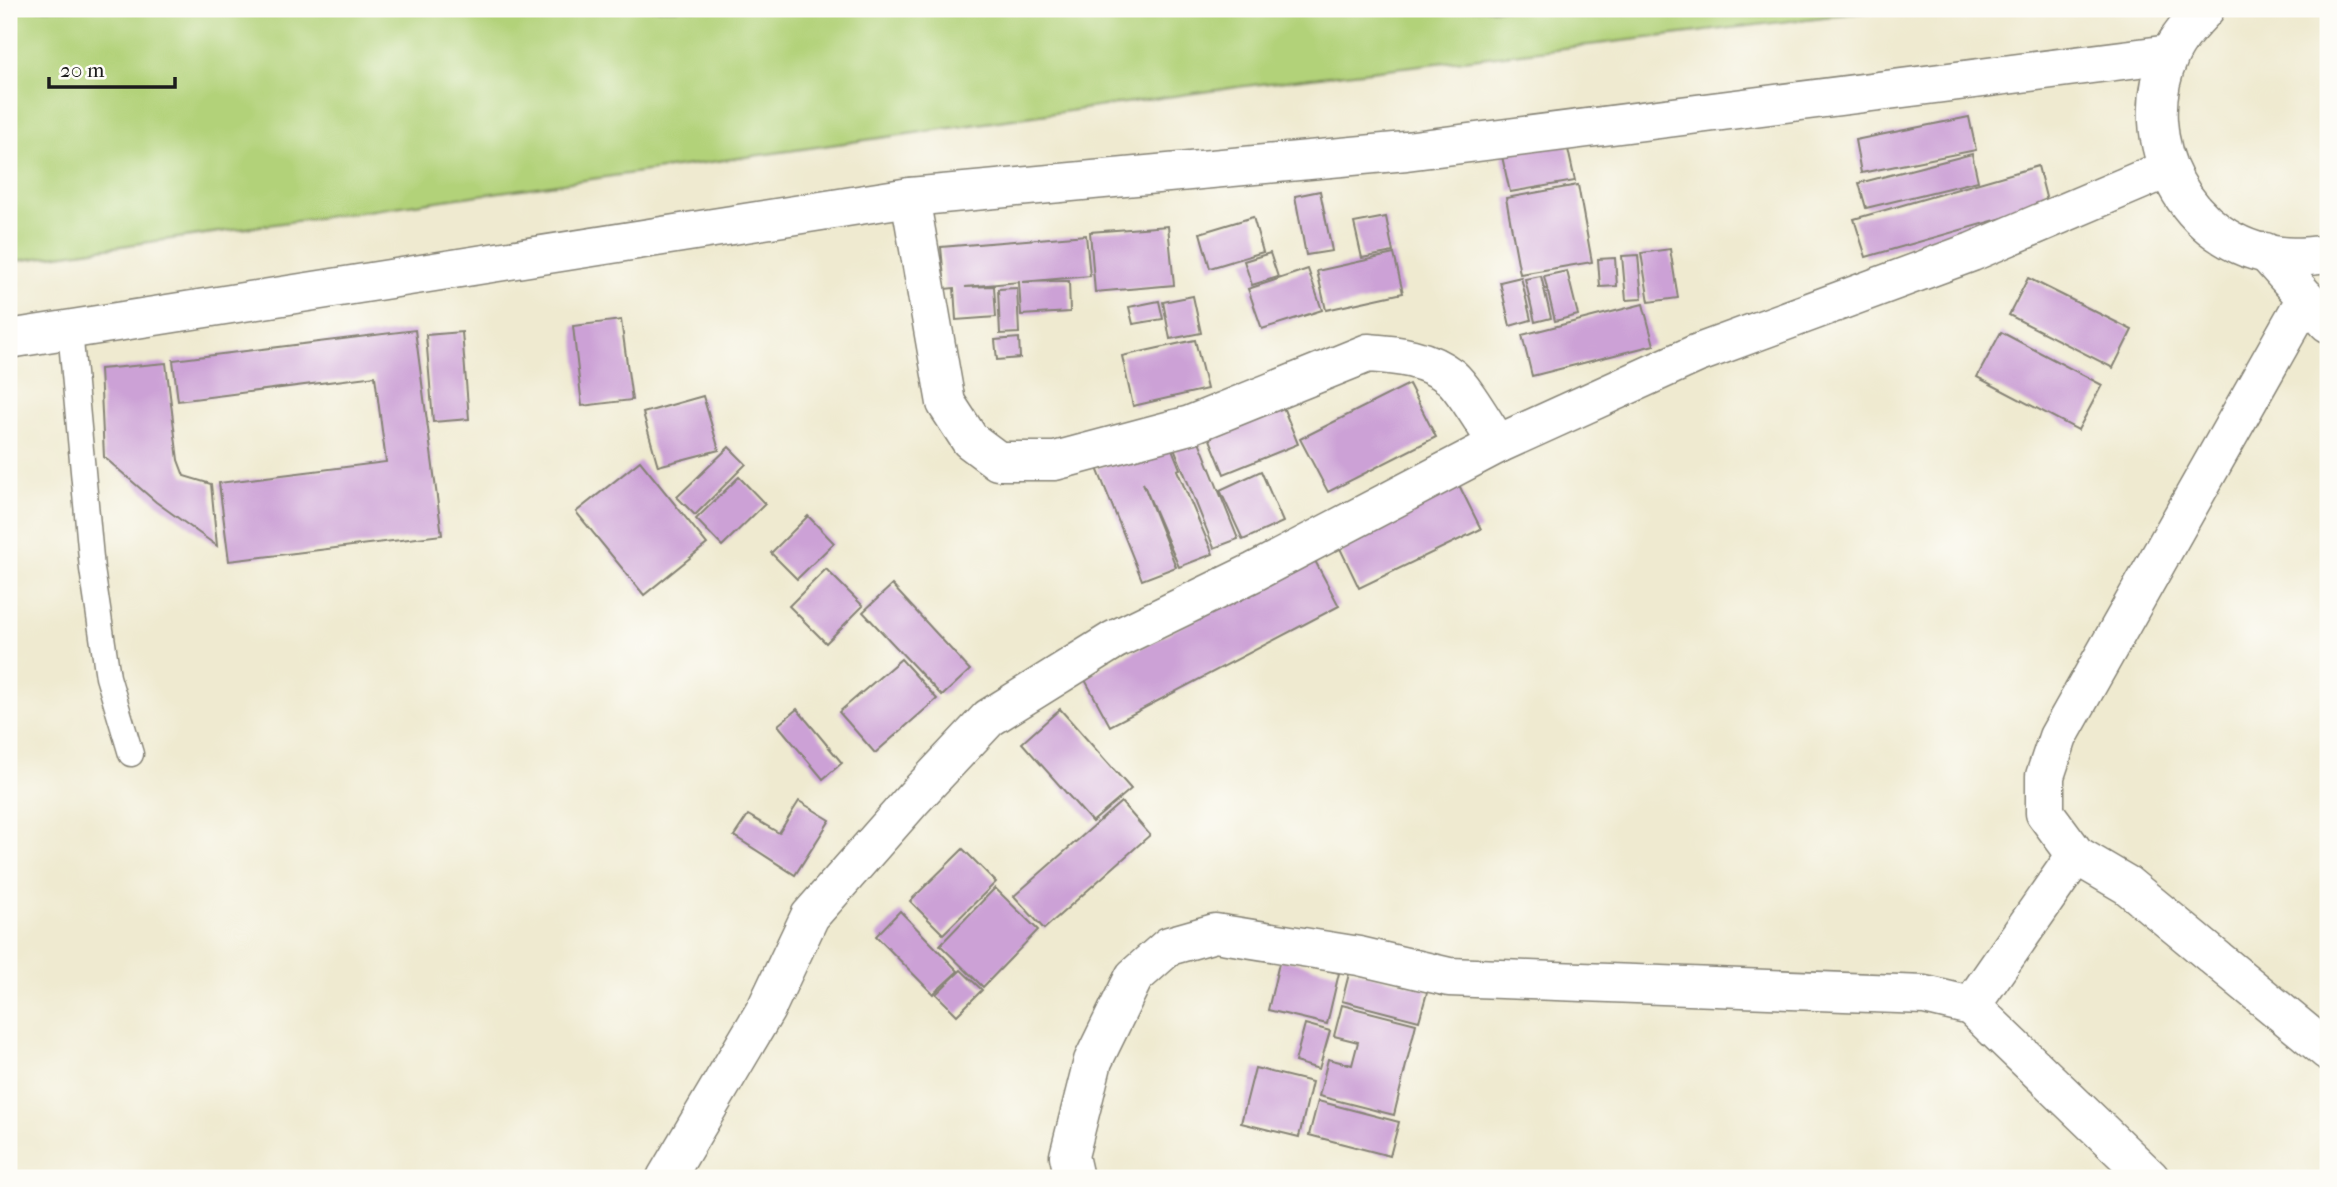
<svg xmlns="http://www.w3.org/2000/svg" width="2337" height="1187" font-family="'IM FELL French Canon',serif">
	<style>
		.green { fill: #b2d279; stroke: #67774a; stroke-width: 2 }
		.building { fill: #cca1d6 }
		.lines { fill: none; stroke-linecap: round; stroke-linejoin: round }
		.lane-casing { stroke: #868376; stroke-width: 27 }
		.street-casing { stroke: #868376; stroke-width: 41 }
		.secondary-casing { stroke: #868376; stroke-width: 41 }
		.lane { stroke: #fff; stroke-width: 24 }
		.street { stroke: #fff; stroke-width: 38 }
		.secondary { stroke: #fff; stroke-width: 38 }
	</style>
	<rect width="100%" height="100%" fill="#fdfcf7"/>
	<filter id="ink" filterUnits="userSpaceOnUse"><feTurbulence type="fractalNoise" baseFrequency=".0143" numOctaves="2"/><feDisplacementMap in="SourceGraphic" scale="14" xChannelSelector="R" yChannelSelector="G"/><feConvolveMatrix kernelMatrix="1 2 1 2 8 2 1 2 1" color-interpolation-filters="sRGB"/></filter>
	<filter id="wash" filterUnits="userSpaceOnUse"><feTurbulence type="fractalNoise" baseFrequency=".00686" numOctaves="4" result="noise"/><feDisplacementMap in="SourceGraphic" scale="28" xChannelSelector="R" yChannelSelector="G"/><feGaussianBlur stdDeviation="1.57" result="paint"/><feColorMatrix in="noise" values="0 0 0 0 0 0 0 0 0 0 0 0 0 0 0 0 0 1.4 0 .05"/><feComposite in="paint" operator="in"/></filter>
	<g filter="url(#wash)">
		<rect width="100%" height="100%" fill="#efead0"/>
		<polygon class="green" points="9,9 1892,9 1245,86 9,262"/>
		<g id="blocks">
			<g class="building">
				<polygon points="1969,117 1976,150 1861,173 1855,140"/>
				<polygon points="1566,140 1575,181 1510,192 1501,152"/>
				<polygon points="1972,154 1978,181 1866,208 1859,183"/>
				<polygon points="2038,166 2048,205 1866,257 1854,219"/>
				<polygon points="1578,185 1592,262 1520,274 1506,198"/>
				<polygon points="1320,191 1332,251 1306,255 1295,196"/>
				<polygon points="1253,217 1263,252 1210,268 1200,233"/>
				<polygon points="1386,217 1393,252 1362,258 1354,223"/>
				<polygon points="1168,226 1174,285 1095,292 1090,232"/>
				<polygon points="1086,235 1090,276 1022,282 1069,281 1070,312 1021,315 1019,282 965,287 994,286 996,317 956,320 954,288 945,289 941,247"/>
				<polygon points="1670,249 1678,298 1649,302 1641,253"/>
				<polygon points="1270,253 1278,277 1252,285 1244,261"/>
				<polygon points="1394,254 1403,293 1326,310 1317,271"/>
				<polygon points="1638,255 1642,299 1626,300 1622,256"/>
				<polygon points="1615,258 1617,286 1600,287 1598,259"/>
				<polygon points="1308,269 1322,310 1262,329 1248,289"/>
				<polygon points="1567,271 1578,315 1555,321 1544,276"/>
				<polygon points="1541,276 1551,318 1535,322 1525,279"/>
				<polygon points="1521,277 1531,320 1510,326 1500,282"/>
				<polygon points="2028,278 2132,330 2113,368 2009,315"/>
				<polygon points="1017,288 1019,333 1000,334 998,289"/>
				<polygon points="1193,296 1201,333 1170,339 1163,302"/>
				<polygon points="1159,301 1163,319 1133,324 1129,307"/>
				<polygon points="1643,304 1654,345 1532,376 1522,335"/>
				<polygon points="621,320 632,400 582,406 573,326"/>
				<polygon points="415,330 442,535 229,561 219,483 386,462 375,376 178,401 173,360"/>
				<polygon points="462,332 469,419 433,422 426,335"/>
				<polygon points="2001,332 2102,385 2078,430 1977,377"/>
				<polygon points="1019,338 1020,358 997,360 995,340"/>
				<polygon points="1195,340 1207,389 1133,406 1122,356"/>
				<polygon points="166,363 178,460 184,476 211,484 217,546 156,502 104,457 100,369"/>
				<polygon points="1409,384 1436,437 1328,492 1300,439"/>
				<polygon points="703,396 719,450 658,466 643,413"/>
				<polygon points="1281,402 1298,444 1224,474 1207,432"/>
				<polygon points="1197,436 1238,539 1214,548 1173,445"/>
				<polygon points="1168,439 1180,469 1177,470 1213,554 1179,567 1143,483 1176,567 1142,580 1097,468"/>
				<polygon points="729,447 746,464 695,515 677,497"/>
				<polygon points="640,461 707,544 644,595 576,512"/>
				<polygon points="1261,471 1283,522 1243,540 1220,490"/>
				<polygon points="739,477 765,504 722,546 696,519"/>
				<polygon points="1458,483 1481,529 1359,588 1337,542"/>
				<polygon points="808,516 834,543 797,579 771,553"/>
				<polygon points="1313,557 1339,606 1110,726 1084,678"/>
				<polygon points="826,569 863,606 826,643 789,606"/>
				<polygon points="892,585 970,670 942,696 863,612"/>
				<polygon points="901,659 937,699 875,753 839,712"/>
				<polygon points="797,709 842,763 823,779 778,725"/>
				<polygon points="1060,709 1131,789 1092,822 1022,743"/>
				<polygon points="799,801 830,820 795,875 734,836 748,815 779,833"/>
				<polygon points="1121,802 1150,835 1044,929 1014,896"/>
				<polygon points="963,849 996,882 943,934 910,901"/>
				<polygon points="995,888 1038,930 983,987 940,945"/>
				<polygon points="900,911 958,971 933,994 876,936"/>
				<polygon points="1280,959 1339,973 1327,1024 1268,1010"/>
				<polygon points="961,970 982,990 957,1015 936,994"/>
				<polygon points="1350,970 1428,989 1419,1021 1342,1001"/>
				<polygon points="1342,1005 1416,1024 1394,1115 1319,1096 1328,1059 1352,1065 1358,1042 1334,1036"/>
				<polygon points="1305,1024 1330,1031 1319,1069 1295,1062"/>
				<polygon points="1255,1068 1312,1082 1299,1137 1241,1123"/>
				<polygon points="1318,1101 1399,1122 1390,1156 1309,1135"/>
			</g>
		</g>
	</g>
	<g filter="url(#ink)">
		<use href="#blocks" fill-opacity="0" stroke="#868376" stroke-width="2"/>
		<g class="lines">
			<defs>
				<polyline id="lane" points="70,330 92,569 108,677 131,754"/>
				<g id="street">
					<path d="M910 197 946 403 970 440 998 461H1055L1190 425 1368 353C1398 355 1427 358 1451 377 1464 388 1487 428 1498 444"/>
					<polyline points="2306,298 2058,737 2045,776 2045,813 2076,855 2127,885 2328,1051"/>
					<polyline points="1971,1006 2150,1178"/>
					<polyline points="666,1178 766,1009 810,916 913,799 989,718 1114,640 1254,572 1498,444 1696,354 1972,252 2167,169"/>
					<polyline points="1074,1178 1069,1156 1093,1061 1134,977 1169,946 1215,933 1359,956 1449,977 1925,995 1971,1006 2076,855"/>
				</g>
				<g id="secondary">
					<path d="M2205 9C2192 23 2178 37 2170 55 2132 139 2186 246 2280 256 2296 258 2313 256 2328 254"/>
					<polyline points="2265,252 2328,323"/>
					<polyline points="9,339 910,197 1406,151 2170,54"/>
				</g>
			</defs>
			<use href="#lane" class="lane-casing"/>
			<use href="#street" class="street-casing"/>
			<use href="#secondary" class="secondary-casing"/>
			<use href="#lane" class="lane"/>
			<use href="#street" class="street"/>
			<use href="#secondary" class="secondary"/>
		</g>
	</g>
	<rect width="2337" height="1187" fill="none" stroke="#fdfcf7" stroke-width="35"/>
	<path d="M49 77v10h126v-10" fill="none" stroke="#1c1c1c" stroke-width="3.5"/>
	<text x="60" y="77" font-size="21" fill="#1c1c1c" stroke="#fdfcf7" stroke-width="5" paint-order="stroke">20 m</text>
</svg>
